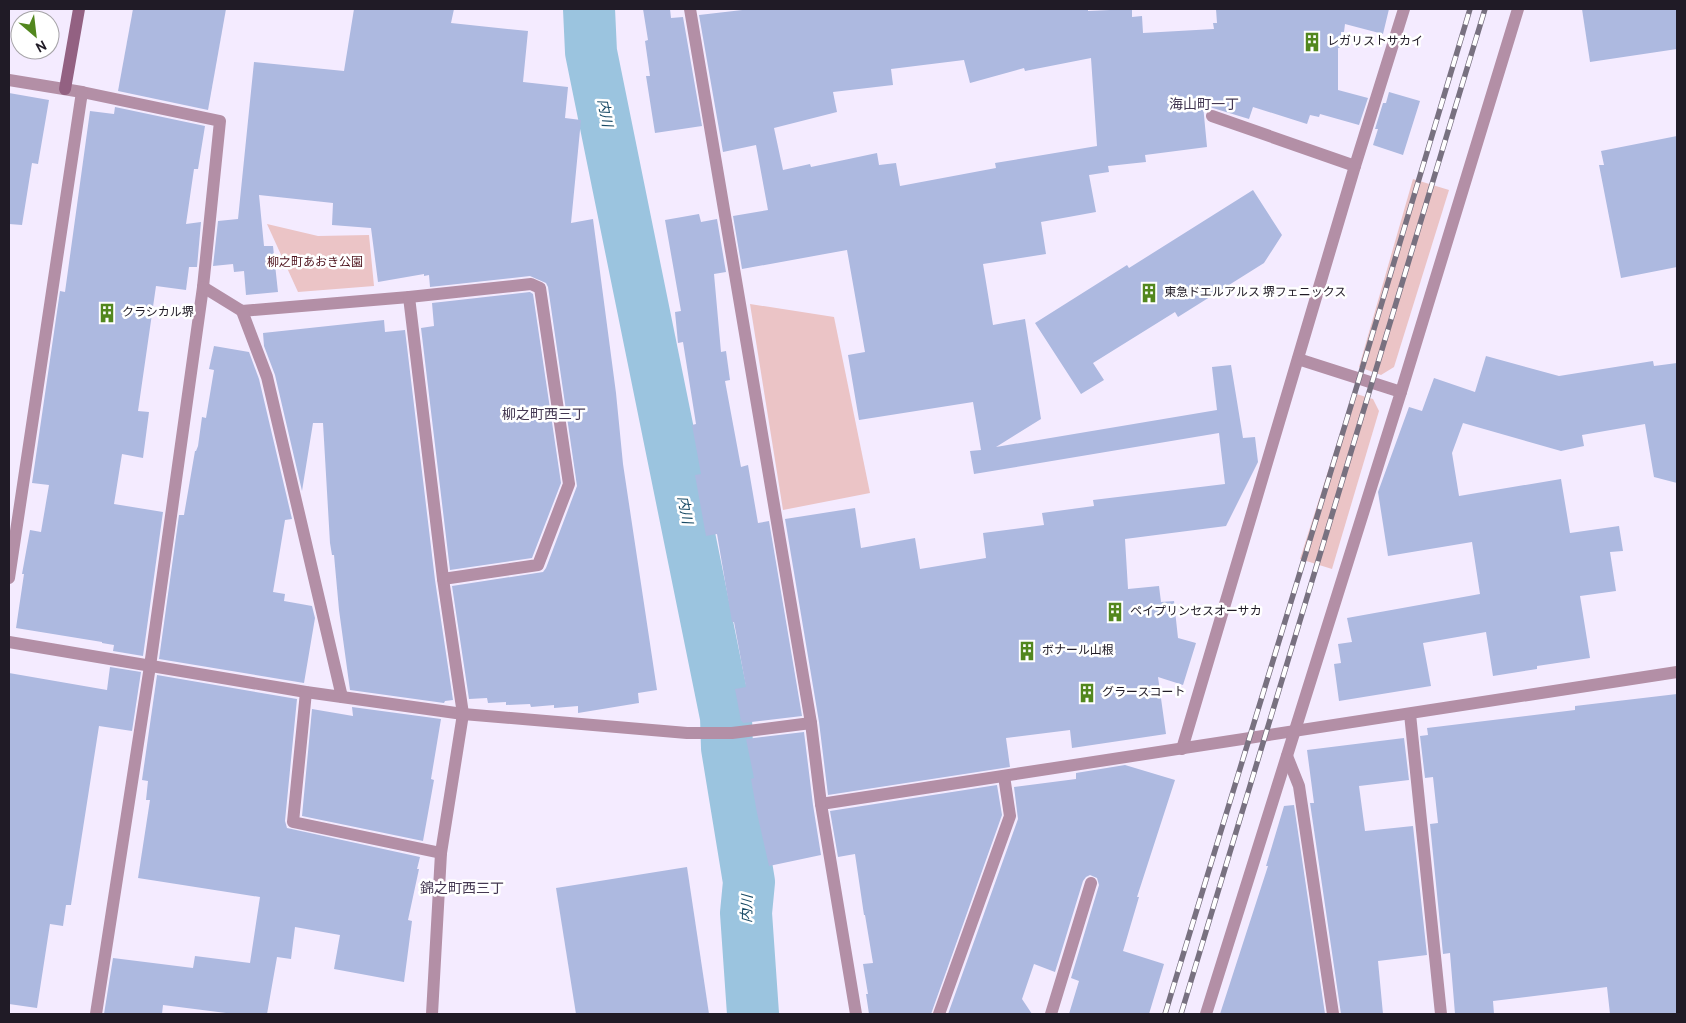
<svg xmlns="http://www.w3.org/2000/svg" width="1686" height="1023" font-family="Overpass,'Noto Sans JP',sans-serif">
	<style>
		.green { fill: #ebc4c6 }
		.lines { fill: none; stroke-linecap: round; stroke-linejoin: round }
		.river { stroke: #9bc4df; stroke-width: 52 }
		.building { fill: #adb9e0; fill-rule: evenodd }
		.street { stroke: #b38fa6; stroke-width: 12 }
		.secondary { stroke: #936182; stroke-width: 12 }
		.rail-casing { stroke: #787180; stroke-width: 5.5 }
		.rail { stroke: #fff; stroke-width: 4; stroke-dasharray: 11; stroke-linecap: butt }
		.labels { text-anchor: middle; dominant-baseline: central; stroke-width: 5; stroke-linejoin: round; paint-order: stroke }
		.poi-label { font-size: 12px; fill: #201b26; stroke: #fff; text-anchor: start }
		.park-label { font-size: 12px; fill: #4e131d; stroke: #fff }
		.neighbourhood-label { font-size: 14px; fill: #443852; stroke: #fff }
		.water-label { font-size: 14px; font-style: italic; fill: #184a65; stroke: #fff }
	</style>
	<rect width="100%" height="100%" fill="#f4ebff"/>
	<g class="green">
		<polygon points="1413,179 1449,190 1394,367 1381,375 1359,367"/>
		<polygon points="267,224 318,236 369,235 374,286 298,292"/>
		<polygon points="750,304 834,317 870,493 783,510"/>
		<polygon points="1353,393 1373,399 1379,411 1332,569 1300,559"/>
	</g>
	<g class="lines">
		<polyline class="river" points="589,9 591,52 726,717 727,748 749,882 746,913 753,1014"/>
	</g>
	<g class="building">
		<polygon points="133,9 226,9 208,110 118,91"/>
		<polygon points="354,9 454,9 451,23 528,31 523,82 568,87 565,118 581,120 571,223 593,219 616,393 623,464 657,690 638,693 639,703 578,713 578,706 554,708 554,705 531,707 530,704 506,705 506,702 488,703 487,698 469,699 452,586 543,572 546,568 577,486 548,287 546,283 530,276 430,287 429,275 424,276 424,274 378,282 371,228 332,225 333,203 259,195 264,246 273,246 278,292 246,295 244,271 234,272 233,264 213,266 218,221 238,219 254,62 344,71"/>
		<polygon points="643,9 670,9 671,18 683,17 702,126 655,133 646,76 650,76 645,41 648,40"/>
		<path d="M751 9H1088V11L1132 9V17L1142 16 1143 33 1214 29 1213 23H1217L1216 9H1389L1383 34 1345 24 1344 32H1341V48H1338V90L1368 98 1359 125 1320 114 1319 117 1310 115 1307 124 1253 107 1249 119 1203 105 1207 147 1145 155 1146 162 1108 166 1109 172 1089 175 1096 212 1041 222 1046 254 983 264 993 325 1025 319 1041 419 996 447 1217 410 1212 367 1231 365 1243 438 1255 437 1258 462 1226 526 1125 539 1128 589 1159 586 1161 602 1174 601 1178 638 1196 643 1183 685 1158 677 1166 734 1072 748 1070 730 1006 738 1010 767 828 795 819 722 785 519 855 508 861 548 915 538 920 569 986 558 983 533 1044 525 1042 513 1094 506 1093 500 1225 484 1219 433 974 474 970 451 981 450 973 402 859 420 848 355 865 352 847 250 742 269 733 216 768 210 756 145 723 152 699 15ZM1091 58 1097 146 995 163 996 168 900 186 896 163 879 165 877 153 811 167 810 164 783 170 774 128 837 112 833 92 893 85 891 69 964 60 970 83 1024 68 1025 71Z"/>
		<polygon points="1582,9 1677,9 1677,49 1590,62"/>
		<polygon points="1389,92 1420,101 1403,155 1373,145 1378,129 1375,129 1383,103 1386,103"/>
		<polygon points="9,93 49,100 38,164 32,163 22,225 9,224"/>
		<polygon points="115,107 205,126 198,169 194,169 186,224 201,222 197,267 189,267 186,290 156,286 138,411 149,412 143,458 122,454 114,504 163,512 143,656 113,651 114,645 102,643 102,642 16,628 24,574 22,574 30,530 41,532 49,485 32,483 60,291 65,292 90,111 114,114"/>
		<polygon points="1677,136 1677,267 1621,278 1599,165 1604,165 1601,151"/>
		<polygon points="1253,190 1282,235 1264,263 1178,317 1175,312 1093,363 1104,380 1081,394 1035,323 1127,265 1129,268"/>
		<polygon points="699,214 701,222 717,219 726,272 714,274 721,352 726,351 730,380 725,381 741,467 748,465 758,523 769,521 802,716 743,723 742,721 741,721 735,689 746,687 734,622 732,622 717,534 706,536 695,475 701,474 692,425 696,424 683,342 678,343 675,312 681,311 665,220"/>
		<polygon points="530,292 533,294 561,483 532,558 450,570 421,328 434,326 432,303"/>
		<polygon points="384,320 385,332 405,330 435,580 453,700 445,701 444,703 350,690 339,610 334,555 332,555 330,543 323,423 313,423 302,491 275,375 264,346 263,333"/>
		<polygon points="214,346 249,352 259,379 292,519 285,520 273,592 285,594 284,601 312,606 315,618 304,683 159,659 179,515 184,515 195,451 196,451 198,446 202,417 206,418 214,370 209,369"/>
		<polygon points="1486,356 1559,376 1653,361 1654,366 1677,363 1677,483 1654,477 1645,424 1582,435 1584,446 1561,451 1463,423 1452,453 1459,496 1561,479 1570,533 1619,526 1623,551 1610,552 1616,591 1580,596 1590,658 1537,666 1537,669 1493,676 1486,632 1423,643 1431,686 1339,701 1334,664 1341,663 1338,644 1352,642 1347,618 1480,594 1472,542 1388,556 1378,492 1409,407 1422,411 1434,378 1475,392"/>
		<polygon points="110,667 141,672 132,731 99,726 71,905 66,905 63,926 50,924 37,1008 9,1004 9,673 107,690"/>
		<polygon points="157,675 297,699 285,821 287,828 420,857 417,869 419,869 408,920 412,921 404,982 334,969 340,935 295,927 291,959 277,957 267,1014 234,1014 163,1005 162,1014 104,1014 113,958 193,968 195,956 250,963 260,897 138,878 150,800 146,800 148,781 142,780"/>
		<polygon points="1677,694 1677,1014 1610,1014 1607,987 1493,1001 1494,1014 1455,1014 1450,953 1443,954 1430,824 1438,823 1433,777 1425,778 1420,736 1428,735 1427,728 1575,710 1575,706"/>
		<polygon points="352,707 441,719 431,779 434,780 423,841 302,816 312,709 353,716"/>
		<polygon points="804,732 813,805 821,855 769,866 757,813 751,779 754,778 746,739"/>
		<polygon points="1404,738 1409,780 1359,786 1365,831 1413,826 1427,955 1378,961 1383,1014 1341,1014 1310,803 1314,803 1307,750"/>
		<polygon points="1125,765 1175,780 1137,897 1139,897 1123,951 1164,964 1149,1014 1069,1014 1079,981 1071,978 1099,885 1097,878 1090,875 1086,877 1083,881 1055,972 1034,964 1022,999 1032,1014 948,1014 1018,819 1014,787 1076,779 1076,773"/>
		<polygon points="997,785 1002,815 931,1014 869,1014 866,994 868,994 863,964 873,963 865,915 864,915 855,854 838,857 830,811"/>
		<polygon points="1294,805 1325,1014 1220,1014 1268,866 1266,866 1284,806"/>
		<polygon points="687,867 709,1014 576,1014 556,888"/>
	</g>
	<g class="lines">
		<g class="street">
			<polyline points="690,9 811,723 821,804 856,1014"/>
			<polyline points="9,80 82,92 220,121 203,287 150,666 96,1014"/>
			<polyline points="1212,116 1355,166"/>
			<polyline points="203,287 242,311 409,297 443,579 463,714 441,853 432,1014"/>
			<polyline points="409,297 531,284 540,288 569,484 538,565 443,579"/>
			<polyline points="242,311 267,377 342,697"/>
			<polyline points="1298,359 1401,392"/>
			<polyline points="9,578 82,92"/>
			<polyline points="9,642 306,692 463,714 687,733 732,733 811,723"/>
			<polyline points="306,692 293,822 441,853"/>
			<polyline points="1410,714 1441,1014"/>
			<polyline points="1182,749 1355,166 1404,9"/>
			<polyline points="1287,756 1299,786 1333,1014"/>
			<polyline points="821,804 1677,672"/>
			<polyline points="939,1014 1010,816 1004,776"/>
			<polyline points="1051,1014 1091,883"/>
			<polyline points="1206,1014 1401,392 1518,9"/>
		</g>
		<polyline class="secondary" points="65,89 79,9"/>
		<defs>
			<g id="rail">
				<polyline points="1165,1014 1353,399 1470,9"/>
				<polyline points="1181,1014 1485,9"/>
			</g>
		</defs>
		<use href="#rail" class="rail-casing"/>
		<use href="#rail" class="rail"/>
	</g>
	<defs>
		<symbol id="building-bare" viewBox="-9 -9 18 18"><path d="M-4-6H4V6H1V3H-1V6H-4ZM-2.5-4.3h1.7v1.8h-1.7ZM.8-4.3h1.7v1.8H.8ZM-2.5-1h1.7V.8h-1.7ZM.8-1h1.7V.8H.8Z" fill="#52871e" stroke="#fff" stroke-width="2.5" paint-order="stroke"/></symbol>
	</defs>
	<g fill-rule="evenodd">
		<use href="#building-bare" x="1298" y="28" width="28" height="28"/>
		<use href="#building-bare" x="1135" y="279" width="28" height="28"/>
		<use href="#building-bare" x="93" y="299" width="28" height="28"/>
		<use href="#building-bare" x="1101" y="598" width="28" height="28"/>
		<use href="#building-bare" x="1013" y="637" width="28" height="28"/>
		<use href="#building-bare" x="1073" y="679" width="28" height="28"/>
	</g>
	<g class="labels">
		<g class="poi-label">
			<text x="1327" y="42">レガリストサカイ</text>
			<text x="1164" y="293">東急ドエルアルス 堺フェニックス</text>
			<text x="122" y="313">クラシカル堺</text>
			<text x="1130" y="612">ペイプリンセスオーサカ</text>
			<text x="1042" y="651">ボナール山根</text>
			<text x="1102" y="693">グラースコート</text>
		</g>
		<g class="park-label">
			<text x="315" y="263">柳之町あおき公園</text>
		</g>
		<g class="neighbourhood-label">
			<text x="1204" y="105">海山町一丁</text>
			<text x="544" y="415">柳之町西三丁</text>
			<text x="462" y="889">錦之町西三丁</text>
		</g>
		<g class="water-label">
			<text transform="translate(604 113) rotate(79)">内川</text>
			<text transform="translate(684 510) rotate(79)">内川</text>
			<text transform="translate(748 909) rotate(-88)">内川</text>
		</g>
	</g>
	<rect width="1686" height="1023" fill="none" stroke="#201b26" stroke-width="20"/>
	<g transform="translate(35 35) rotate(152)"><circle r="24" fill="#ffffff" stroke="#a6a4a8"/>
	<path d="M0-4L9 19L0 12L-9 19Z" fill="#52871e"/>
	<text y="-8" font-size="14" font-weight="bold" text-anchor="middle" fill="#201b26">N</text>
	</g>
</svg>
